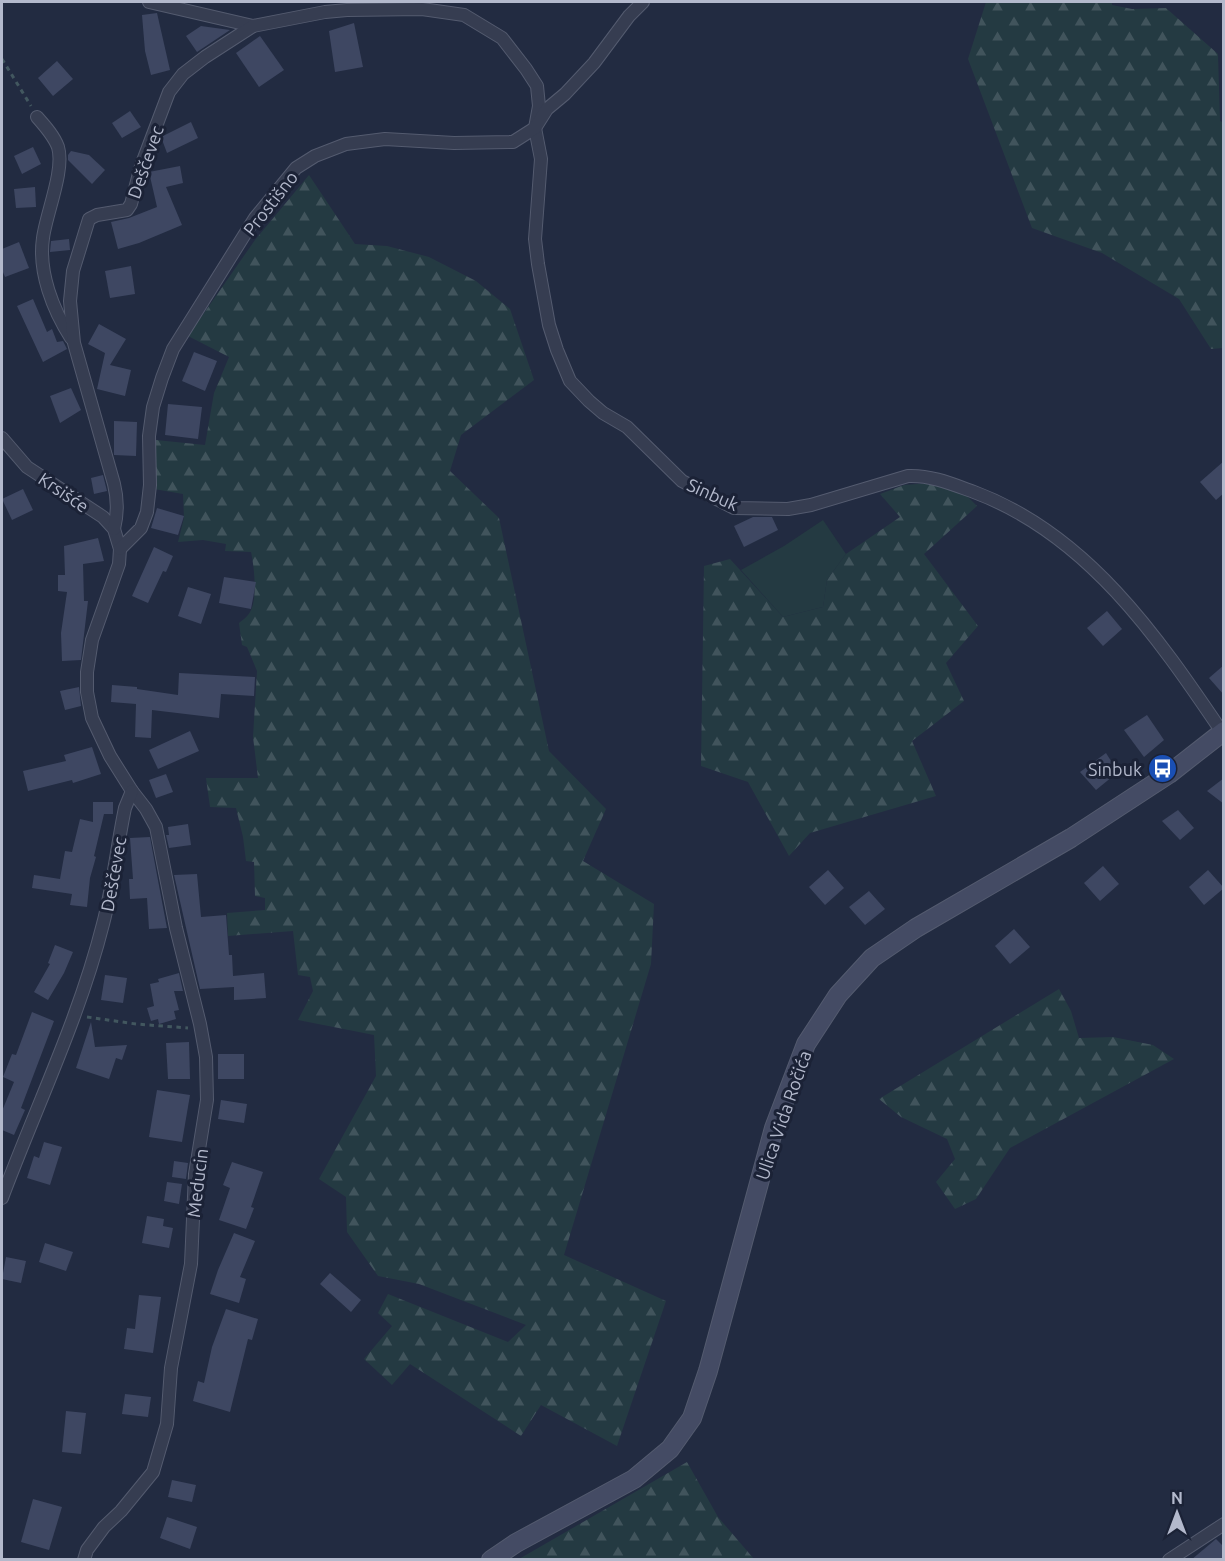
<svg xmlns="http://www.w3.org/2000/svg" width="1225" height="1561" font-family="Ubuntu,sans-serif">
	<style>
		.grass { fill: #243a42 }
		.forest { fill: url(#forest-firs) }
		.building { fill: #3e4762 }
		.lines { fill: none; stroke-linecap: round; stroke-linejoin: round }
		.minor-casing { stroke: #545b6f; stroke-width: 14 }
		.secondary-casing { stroke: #545b6f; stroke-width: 20 }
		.path { stroke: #42575f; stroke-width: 3; stroke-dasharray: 4.5 4.5; stroke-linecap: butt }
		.minor { stroke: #363d51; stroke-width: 12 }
		.secondary { stroke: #444b64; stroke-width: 18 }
		.labels { text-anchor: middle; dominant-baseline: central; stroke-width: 6; stroke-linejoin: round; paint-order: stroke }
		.street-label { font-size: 18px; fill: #b3b9cc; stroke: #1b2236 }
		.poi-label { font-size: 18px; fill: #b3b9cc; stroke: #1b2236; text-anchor: end }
	</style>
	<defs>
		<pattern id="forest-firs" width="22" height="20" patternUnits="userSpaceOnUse" patternTransform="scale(1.5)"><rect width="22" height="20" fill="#243a42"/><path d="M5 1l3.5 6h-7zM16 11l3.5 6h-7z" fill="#41545c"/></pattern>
	</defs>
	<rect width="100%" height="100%" fill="#222b41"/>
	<polygon class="grass" points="823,520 846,554 827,580 823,607 783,617 741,570 784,546"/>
	<g class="forest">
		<polygon points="986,2 1112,2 1112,5 1132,9 1166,8 1218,54 1220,121 1224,123 1223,348 1211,349 1179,299 1102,253 1032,228 968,59"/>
		<path d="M309 175 355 244 387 246 429 257 476 281 510 309 534 380 461 435 450 471 499 518 549 751 606 809 583 861 654 904 651 964 564 1255 666 1301 617 1446 541 1405 521 1436 410 1364 392 1385 364 1359 392 1326 378 1313 388 1294 508 1342 526 1325 419 1284 378 1276 347 1232 346 1197 319 1179 376 1076 374 1035 298 1020 313 991 310 977 298 975 293 931 228 936 227 913 265 910V898L255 896 254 862 246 861 243 837 236 808 210 807 206 778H258L253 737 257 671 247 647 242 645 239 623C243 620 248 616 250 612 258 599 254 565 251 552L225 551 226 544 203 540 178 542 184 518 183 494 154 489 156 440 205 445 214 393 229 357 188 336 255 240Z"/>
		<polygon points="931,483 964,493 977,506 924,554 978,626 946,663 964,701 912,741 936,796 810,833 789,856 748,782 701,766 704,566 730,559 783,617 823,607 827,580 846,554 900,517 880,494 904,485"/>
		<polygon points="1059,989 1071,1011 1079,1038 1113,1037 1153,1045 1174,1059 1010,1148 976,1199 955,1209 936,1182 955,1159 947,1139 901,1117 879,1099"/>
		<polygon points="687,1462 718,1517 754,1559 519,1559"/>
	</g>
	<g class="building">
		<polygon points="157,13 170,70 151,75 145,51 142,15"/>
		<polygon points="354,23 363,67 335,72 329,31"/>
		<polygon points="201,26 230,30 197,52 186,36"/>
		<polygon points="260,36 284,70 259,87 236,53"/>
		<polygon points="57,61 73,79 53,96 38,78"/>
		<polygon points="130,111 141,127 122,138 112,123"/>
		<polygon points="191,122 198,138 167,153 161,137"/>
		<polygon points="33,147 41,164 22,174 14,156"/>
		<polygon points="71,151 89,155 105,170 92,184 68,160 68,155"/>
		<polygon points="180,166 183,183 166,187 182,225 139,243 118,249 111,222 129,218 157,207 149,172"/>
		<polygon points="35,187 36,207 16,208 14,189"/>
		<polygon points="69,239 70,250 50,252 51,241"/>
		<polygon points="19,242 29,268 5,277 2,270 2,249"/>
		<polygon points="131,266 135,294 110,298 105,271"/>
		<polygon points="33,299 47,332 52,329 57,342 63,341 67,349 43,362 17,306"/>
		<polygon points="99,324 126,339 110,365 131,370 125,396 97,389 105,353 88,344"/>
		<polygon points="194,352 217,361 205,391 182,381"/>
		<polygon points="71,388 81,410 60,423 50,396"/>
		<polygon points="168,404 202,407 198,439 165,435"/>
		<polygon points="114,421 137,422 136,456 114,455"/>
		<polygon points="1224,461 1224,493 1216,500 1200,482"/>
		<polygon points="103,475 107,491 94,494 91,478"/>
		<polygon points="23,489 33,510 12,520 2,499"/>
		<polygon points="157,508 184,516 178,535 151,528"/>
		<polygon points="753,517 772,517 778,530 744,547 734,526"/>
		<polygon points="98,538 104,561 83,564 84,601 88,601 81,660 62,661 61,633 67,592 58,591 58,575 65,575 64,546"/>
		<polygon points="154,547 173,556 166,572 163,571 148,603 132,596"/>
		<polygon points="224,577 256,582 251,609 219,603"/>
		<polygon points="188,587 211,594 201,624 178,616"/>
		<polygon points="1107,611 1122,629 1103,646 1087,628"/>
		<polygon points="1224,665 1224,695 1209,678"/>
		<polygon points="179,673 255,677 254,696 221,694 219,718 152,710 151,738 135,737 136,704 111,702 112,685 137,687 137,689 178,695"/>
		<polygon points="79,687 81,706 65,710 60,691"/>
		<polygon points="1147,715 1164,740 1144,757 1124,730"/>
		<polygon points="190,731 199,751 158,769 149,750"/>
		<polygon points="92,747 101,774 73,783 72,780 28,791 23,771 66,761 64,755"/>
		<polygon points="1106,753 1118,772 1096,790 1080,772"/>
		<polygon points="166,774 173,792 156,798 149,780"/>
		<polygon points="1224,778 1224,804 1207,791"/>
		<polygon points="93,802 113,802 113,814 104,814 94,856 96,857 90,878 87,907 70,905 72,894 32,888 34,875 60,879 65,851 72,852 80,819 93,822"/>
		<polygon points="1178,810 1194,828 1180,840 1162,821"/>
		<polygon points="188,824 191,845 169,848 166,835 169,835 168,827"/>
		<polygon points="150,837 157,875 167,928 149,929 147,898 130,899 129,879 133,879 130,838"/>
		<polygon points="1103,866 1119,884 1100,901 1084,883"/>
		<polygon points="828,870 844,888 825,905 809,887"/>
		<polygon points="1208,870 1224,888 1204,905 1189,887"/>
		<polygon points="197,874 201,917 226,915 229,955 232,955 233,976 264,973 266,998 234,1000 234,987 200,989 174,875"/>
		<polygon points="869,891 885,909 865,925 849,907"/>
		<polygon points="1014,929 1030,947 1010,964 995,946"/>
		<polygon points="55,945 73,952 64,973 48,1000 34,992 50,964 48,963"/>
		<polygon points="179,973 183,991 174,991 179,1010 174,1011 176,1019 159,1024 158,1019 151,1021 147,1008 154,1006 150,984 159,982 158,979"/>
		<polygon points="105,975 127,978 123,1003 101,1000"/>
		<polygon points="32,1012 54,1021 21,1108 25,1110 14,1135 2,1130 2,1111 14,1082 3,1077 12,1054 16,1055"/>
		<polygon points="91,1022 95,1047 127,1045 122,1060 116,1058 109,1079 76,1068"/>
		<polygon points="189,1042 190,1079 168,1079 166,1043"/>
		<rect x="218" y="1054" width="26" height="25"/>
		<polygon points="157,1090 190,1095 182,1142 149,1137"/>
		<polygon points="221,1100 247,1104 244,1123 218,1119"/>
		<polygon points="44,1142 62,1147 50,1185 27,1178 34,1156 39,1158"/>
		<polygon points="174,1161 188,1163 186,1179 172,1177"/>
		<polygon points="232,1162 263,1172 251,1207 254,1208 246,1229 219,1220 230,1188 223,1185"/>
		<polygon points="167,1182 182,1184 179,1204 164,1201"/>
		<polygon points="147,1216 164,1219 163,1226 173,1228 169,1248 142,1243"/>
		<polygon points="234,1233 255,1241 240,1277 246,1279 239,1303 210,1294 218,1270"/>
		<polygon points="45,1243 73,1252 66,1271 39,1262"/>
		<polygon points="6,1257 26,1261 21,1283 2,1279"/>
		<polygon points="330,1273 361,1300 351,1312 320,1284"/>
		<polygon points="139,1295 161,1297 153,1353 124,1349 127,1328 135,1329"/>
		<polygon points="226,1309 258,1319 252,1340 248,1339 230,1412 193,1401 198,1381 204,1383 212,1347"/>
		<polygon points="125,1394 151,1397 148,1417 122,1414"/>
		<polygon points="66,1411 86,1413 81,1454 62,1452"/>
		<polygon points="172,1480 196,1485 192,1502 168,1497"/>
		<polygon points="33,1499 62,1507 49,1550 21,1542"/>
		<polygon points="167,1517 197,1527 190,1549 160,1538"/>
		<polygon points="1216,1539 1224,1547 1224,1560 1191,1560"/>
	</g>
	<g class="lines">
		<defs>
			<g id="minor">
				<polyline points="149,2 253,26"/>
				<path d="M37 117C45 126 54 136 58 147 65 170 46 214 43 238 38 272 53 310 71 338"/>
				<polyline points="2,438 27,467 103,517 114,529 120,549 119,564 92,640 87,672 87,692 92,718 110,756 132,791 146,809 156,827 176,928 200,1024 206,1057 207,1100 195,1174 191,1264 171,1368 167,1424 153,1472 121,1511 104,1527 87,1550 84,1560"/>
				<path d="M114 529C118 513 118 500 114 484L74 343 70 301 73 271 89 219 97 215 127 210 131 204 141 166 169 92 183 74 205 57 253 26 325 12 347 10 422 9 464 15 502 38 526 69 537 86 539 106 535 128 541 159 535 239 538 264 549 325 557 350 570 381 589 401 603 413 627 427 682 481 734 508 788 509 811 505 908 476C931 475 952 484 974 492 1087 534 1157 636 1222 732"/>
				<polyline points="120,549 141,528 147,512 150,485 149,436 153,407 162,378 173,349 255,218 296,168 315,156 346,144 385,139 454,143 513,142 535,128 547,109 565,94 594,63 629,16 643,2"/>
				<path d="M2 1198C36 1107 79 1019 103 924 113 886 117 846 125 808L132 791"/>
				<polyline points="1169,1560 1224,1524"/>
			</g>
			<polyline id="secondary" points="491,1560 516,1543 634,1479 670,1449 692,1418 708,1371 774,1128 806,1044 838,995 872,958 916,928 1071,838 1169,774 1224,731"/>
		</defs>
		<use href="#minor" class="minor-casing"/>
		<use href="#secondary" class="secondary-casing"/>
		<g class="path">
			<polyline points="2,59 31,106"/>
			<polyline points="87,1017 136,1024 188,1028"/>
		</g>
		<use href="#minor" class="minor"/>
		<use href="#secondary" class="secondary"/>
	</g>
	<defs>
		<symbol id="bus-disc" viewBox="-11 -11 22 22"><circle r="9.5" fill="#1a4fb4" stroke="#1b2236"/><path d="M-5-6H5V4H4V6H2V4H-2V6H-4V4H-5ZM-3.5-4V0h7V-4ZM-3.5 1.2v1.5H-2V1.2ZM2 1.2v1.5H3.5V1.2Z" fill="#fff"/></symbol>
	</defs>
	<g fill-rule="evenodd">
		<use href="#bus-disc" x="1146" y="752" width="33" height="33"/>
	</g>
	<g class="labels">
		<g class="street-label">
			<text transform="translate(145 162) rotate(-71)">Deščevec</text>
			<text transform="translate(270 203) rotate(-52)">Prostišno</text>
			<text transform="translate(64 492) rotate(34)">Krsišće</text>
			<text transform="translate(713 494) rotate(24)">Sinbuk</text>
			<text transform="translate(113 874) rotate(-80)">Deščevec</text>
			<text transform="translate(783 1115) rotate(-71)">Ulica Vida Ročića</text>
			<text transform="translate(197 1183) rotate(-83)">Meducin</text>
		</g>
		<g class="poi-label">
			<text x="1142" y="769">Sinbuk</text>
		</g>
	</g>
	<rect width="1225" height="1561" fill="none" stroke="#b3b9cc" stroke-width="6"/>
	<g transform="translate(1177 1513)" stroke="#1b2236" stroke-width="4.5" paint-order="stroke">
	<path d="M0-4.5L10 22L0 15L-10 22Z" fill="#b3b9cc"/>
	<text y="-9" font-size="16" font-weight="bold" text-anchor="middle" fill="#b3b9cc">N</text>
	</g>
</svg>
